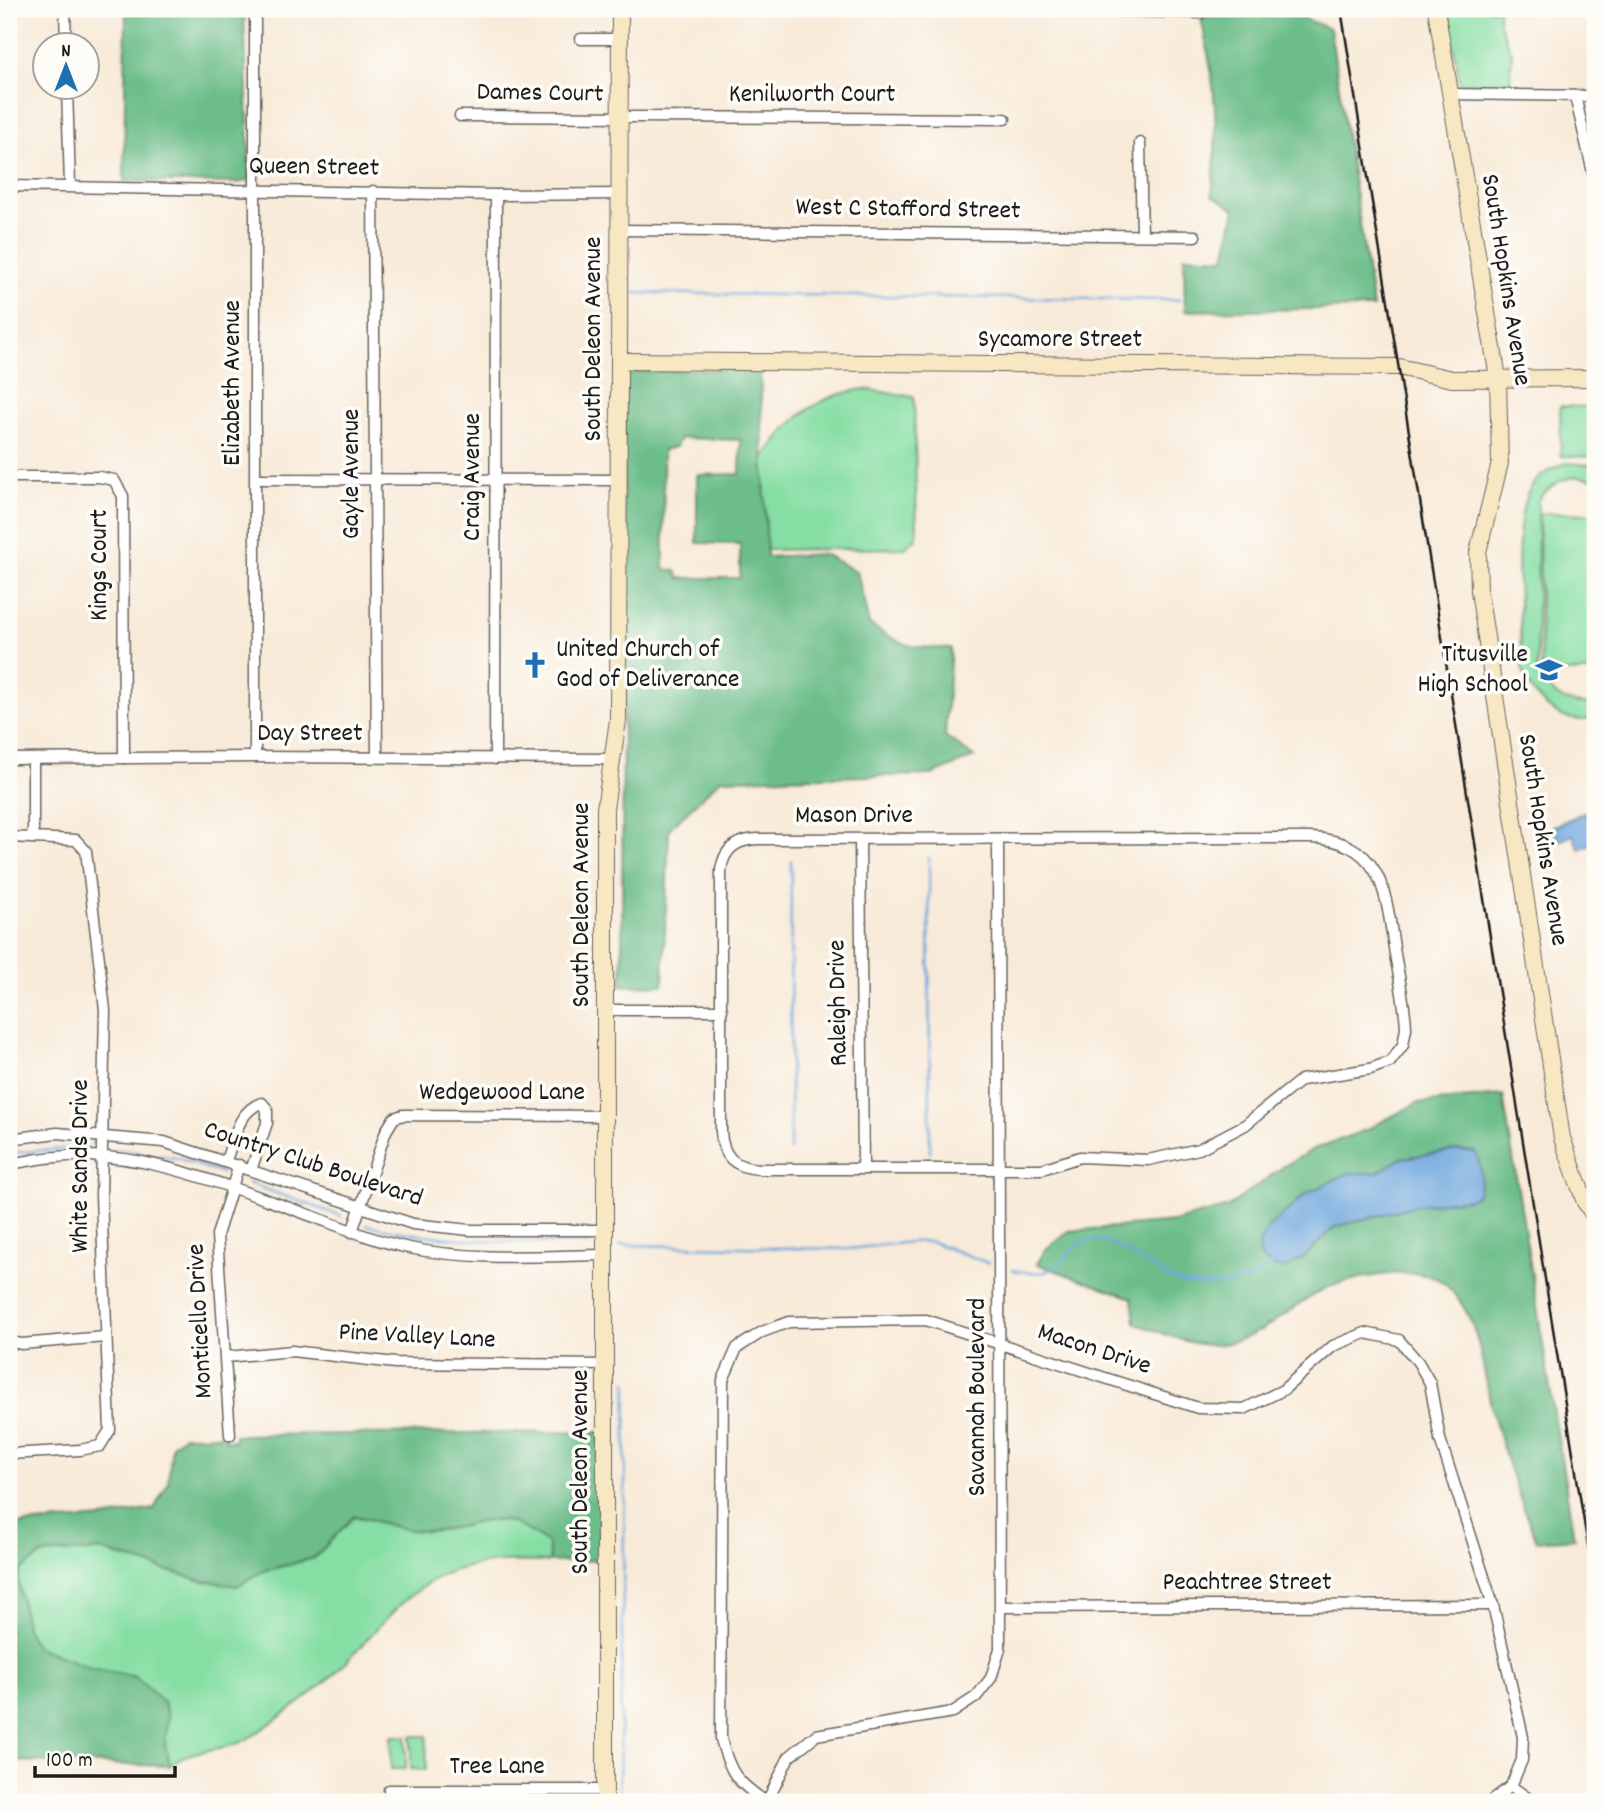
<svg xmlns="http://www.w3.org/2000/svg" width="1604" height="1811" font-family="Dekko,sans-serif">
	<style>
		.green { fill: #85dea3; stroke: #507d60; stroke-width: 2 }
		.forest { fill: #6cbd89; stroke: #446c52; stroke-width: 2; fill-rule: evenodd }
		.water { fill: #6ea7dd; stroke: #45627c; stroke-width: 2 }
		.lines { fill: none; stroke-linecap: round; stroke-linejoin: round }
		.stream { stroke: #6ea7dd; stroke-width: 2.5 }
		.street-casing { stroke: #69645e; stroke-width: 13 }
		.secondary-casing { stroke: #69645e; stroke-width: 18 }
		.street { stroke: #fff; stroke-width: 10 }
		.secondary { stroke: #f7e8c3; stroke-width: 16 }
		.rail { stroke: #1c1c1c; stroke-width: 2.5 }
		.labels { text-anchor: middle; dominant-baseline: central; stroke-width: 7; stroke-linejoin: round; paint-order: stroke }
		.street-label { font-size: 26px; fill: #1c1c1c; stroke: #fdfcf7 }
		.poi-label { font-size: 26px; fill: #1c1c1c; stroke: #fdfcf7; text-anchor: start }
	</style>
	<rect width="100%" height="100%" fill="#fdfcf7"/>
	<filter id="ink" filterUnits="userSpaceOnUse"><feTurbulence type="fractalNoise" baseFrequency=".0143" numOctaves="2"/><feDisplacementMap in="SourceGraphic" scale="14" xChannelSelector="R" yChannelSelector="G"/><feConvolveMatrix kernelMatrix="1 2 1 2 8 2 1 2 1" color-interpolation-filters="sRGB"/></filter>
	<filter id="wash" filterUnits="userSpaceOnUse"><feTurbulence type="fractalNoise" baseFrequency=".00686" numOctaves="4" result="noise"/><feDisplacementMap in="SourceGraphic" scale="28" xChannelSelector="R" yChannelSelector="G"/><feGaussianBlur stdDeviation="1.57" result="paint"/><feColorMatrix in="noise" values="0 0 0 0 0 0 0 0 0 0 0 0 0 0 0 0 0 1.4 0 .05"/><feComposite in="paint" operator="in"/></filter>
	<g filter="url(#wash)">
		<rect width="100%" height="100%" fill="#f8ead8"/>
		<g class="green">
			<polygon points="1447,9 1499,9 1499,24 1512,53 1510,83 1460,84"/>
			<path d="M864 389 914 397 917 537 905 548 765 550C765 527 759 483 763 462 765 453 775 442 781 435 804 407 829 394 864 389Z"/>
			<polygon points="1560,406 1595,407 1595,457 1561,456"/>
			<path d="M1566 463 1595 465V480C1572 472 1553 481 1538 500L1537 669C1548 694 1567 708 1595 703V718C1560 728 1532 699 1522 669 1521 627 1510 519 1531 487 1540 474 1551 469 1566 463Z"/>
			<polygon points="1539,513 1595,514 1595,672 1541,672"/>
			<path d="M354 1516 426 1531 477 1521H508L523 1525 549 1544 550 1562C515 1561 479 1560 445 1574 405 1591 372 1636 342 1666 315 1694 280 1717 249 1738 228 1752 186 1747 170 1766L165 1747 167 1715 136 1677 91 1668 36 1647 26 1628 18 1579 20 1571 43 1554 100 1550 199 1580 237 1586 263 1571 314 1558Z"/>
			<rect x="391" y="1736" width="15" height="33"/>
			<polygon points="411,1736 427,1736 426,1770 411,1769"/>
		</g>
		<g class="forest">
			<polygon points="126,9 244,9 250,180 237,183 124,181"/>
			<path d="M1249 9 1289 12 1330 29 1373 308 1185 311 1184 256 1225 258 1235 209 1212 195C1219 128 1216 83 1201 18Z"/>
			<path d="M760 368 767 557 824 554 857 572 869 624C902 646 911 649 951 648L945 736 974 757 932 775 721 779 669 829 663 985 622 986 624 372ZM680 438 741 440 740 474 697 475V543L740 544V578H679L676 571 664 569 663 450 676 447Z"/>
			<path d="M1503 1095 1574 1538 1537 1541C1519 1498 1502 1451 1491 1405 1483 1371 1481 1333 1461 1303 1457 1296 1446 1284 1439 1280 1416 1265 1344 1278 1320 1291 1288 1309 1261 1338 1223 1344 1194 1349 1161 1332 1135 1323L1132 1298 1037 1264 1046 1249 1069 1231 1173 1222 1228 1207 1284 1166 1314 1149 1366 1130 1417 1103ZM1459 1150 1469 1152V1199L1417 1205 1334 1227 1303 1258 1285 1268 1348 1173H1376L1402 1158Z"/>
			<path d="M600 1432V1560L550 1562 548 1544C490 1500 483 1531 424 1531 400 1531 378 1520 354 1516L314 1558 263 1571 237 1586 199 1580 100 1550 43 1554 20 1571 18 1579 26 1628 36 1647 91 1668 136 1677 163 1702 168 1715 165 1747 170 1766 9 1761V1525L103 1518 154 1509 168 1483 172 1445 183 1436 226 1435V1441L235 1440V1435Z"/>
		</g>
		<g class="water">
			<polygon points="1585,812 1595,834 1595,842 1579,849 1573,835 1559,841 1552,827"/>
			<path d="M1459 1150 1475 1152C1482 1166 1483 1180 1477 1195L1469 1199 1417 1205 1335 1227 1303 1258 1285 1268 1273 1266 1261 1258 1259 1244 1267 1229 1307 1193 1348 1173H1376L1402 1158Z"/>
		</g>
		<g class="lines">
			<g class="stream">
				<polyline points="635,293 1180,300"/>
				<polyline points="929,857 930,1153"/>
				<polyline points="117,1149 181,1159 221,1173"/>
				<polyline points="790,1150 791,860"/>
				<polyline points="9,1153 89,1147"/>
				<polyline points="248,1183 341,1216"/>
				<path d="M367 1225C442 1242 514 1243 590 1243"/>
				<polyline points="620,1245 848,1249 919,1241 932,1242 988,1263"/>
				<path d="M1013 1270C1023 1272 1035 1274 1045 1272 1066 1266 1073 1235 1098 1240 1124 1245 1147 1266 1170 1278 1199 1292 1248 1286 1272 1264"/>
				<polyline points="619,1802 627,1382"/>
			</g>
		</g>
	</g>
	<g filter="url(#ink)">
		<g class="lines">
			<defs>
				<g id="street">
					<polyline points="65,9 66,46"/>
					<polyline points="255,9 255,757"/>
					<polyline points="1030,9 1201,13"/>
					<polyline points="581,39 620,39"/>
					<polyline points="67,88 70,186"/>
					<polyline points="1450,94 1595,96"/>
					<polyline points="1575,96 1595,181"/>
					<polyline points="460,116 1005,119"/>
					<polyline points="1140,143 1142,235"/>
					<polyline points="9,186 496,195 619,194"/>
					<polyline points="373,191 377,757"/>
					<polyline points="619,230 1195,236"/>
					<polyline points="9,477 99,477 114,480 123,496 124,758"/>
					<polyline points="256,479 618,480"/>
					<polyline points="9,759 255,757 611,759"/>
					<polyline points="33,759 33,837"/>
					<polyline points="495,759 496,195"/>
					<polyline points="9,837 76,840 86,851 105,1010 101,1195 110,1430 100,1446 80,1450 9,1454"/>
					<path d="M1312 838C1385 841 1386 897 1395 954 1399 978 1405 1004 1406 1028L1403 1045 1390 1062 1370 1069 1301 1080 1245 1125 1199 1149 1148 1160 1080 1157 1042 1169H760C735 1168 722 1157 721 1131V870C724 849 736 840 757 839Z"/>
					<polyline points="860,839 863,1167"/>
					<polyline points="605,1010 722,1010"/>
					<polyline points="9,1139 57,1133 164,1142 413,1224 470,1230 606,1230"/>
					<path d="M226 1160C234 1140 238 1110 262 1103L267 1109V1123L251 1170"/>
					<path d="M9 1164C24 1162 40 1158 56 1157 139 1149 222 1184 298 1211 335 1224 370 1240 409 1248 472 1261 541 1256 605 1255"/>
					<polyline points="352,1232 386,1131 394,1118 403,1115 605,1116"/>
					<polyline points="9,1341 21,1344 105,1337"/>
					<polyline points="226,1357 292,1351 395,1363 605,1365"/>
					<polyline points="230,1435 217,1235 239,1165"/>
					<polyline points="1001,1607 1493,1605"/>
					<polyline points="1511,1786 1533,1802"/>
					<polyline points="389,1790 605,1790"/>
					<path d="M766 1802C737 1782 730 1774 721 1739L723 1380 737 1348 762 1332 789 1322 926 1320 1198 1408 1244 1409 1283 1390 1333 1346 1365 1333 1399 1340 1418 1362 1430 1383 1440 1439 1493 1605 1523 1737 1522 1760 1511 1786 1490 1802"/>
					<polyline points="767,1802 789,1757 816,1735 953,1712 976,1697 991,1678 1000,1649 998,839"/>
				</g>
				<g id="secondary">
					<polyline points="1436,9 1498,378 1500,463 1478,552 1479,591 1562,1138 1585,1202 1595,1217"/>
					<polyline points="619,361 1399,367 1452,379 1595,378"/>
					<polyline points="605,1802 605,809 618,720 620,9"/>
				</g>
			</defs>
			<use href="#street" class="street-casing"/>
			<use href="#secondary" class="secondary-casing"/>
			<use href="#street" class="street"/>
			<use href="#secondary" class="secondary"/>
			<polyline class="rail" points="1341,9 1595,1590"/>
		</g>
	</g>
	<defs>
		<symbol id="church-bare" viewBox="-9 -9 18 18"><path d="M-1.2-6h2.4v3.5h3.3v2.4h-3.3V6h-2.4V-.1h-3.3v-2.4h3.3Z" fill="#1f6fb2" stroke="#fdfcf7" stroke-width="2.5" paint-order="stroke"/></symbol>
		<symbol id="school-bare" viewBox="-9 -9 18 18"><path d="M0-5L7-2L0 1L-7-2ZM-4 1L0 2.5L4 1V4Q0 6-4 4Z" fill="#1f6fb2" stroke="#fdfcf7" stroke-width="2.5" paint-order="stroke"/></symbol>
	</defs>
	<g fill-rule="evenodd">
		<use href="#church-bare" x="516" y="646" width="38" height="38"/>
		<use href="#school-bare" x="1530" y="651" width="38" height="38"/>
	</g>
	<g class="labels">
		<g class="street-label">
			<text transform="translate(540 94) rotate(1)">Dames Court</text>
			<text x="812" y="95">Kenilworth Court</text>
			<text transform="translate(314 168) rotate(1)">Queen Street</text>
			<text transform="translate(908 210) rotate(1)">West C Stafford Street</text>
			<text transform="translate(1505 280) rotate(81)">South Hopkins Avenue</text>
			<text transform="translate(594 339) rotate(-90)">South Deleon Avenue</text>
			<text x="1060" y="340">Sycamore Street</text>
			<text transform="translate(233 383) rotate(-90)">Elizabeth Avenue</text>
			<text transform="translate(352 474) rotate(-90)">Gayle Avenue</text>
			<text transform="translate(473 477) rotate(-90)">Craig Avenue</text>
			<text transform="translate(100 565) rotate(-90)">Kings Court</text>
			<text x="310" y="734">Day Street</text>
			<text x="854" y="816">Mason Drive</text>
			<text transform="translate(1542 840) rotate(81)">South Hopkins Avenue</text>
			<text transform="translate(582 905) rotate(-90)">South Deleon Avenue</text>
			<text transform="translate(839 1003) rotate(-91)">Raleigh Drive</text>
			<text x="502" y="1093">Wedgewood Lane</text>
			<text transform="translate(313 1165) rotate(18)">Country Club Boulevard</text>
			<text transform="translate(81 1166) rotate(-90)">White Sands Drive</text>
			<text transform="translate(201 1321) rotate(-93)">Monticello Drive</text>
			<text transform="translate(417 1337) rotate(3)">Pine Valley Lane</text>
			<text transform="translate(1094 1350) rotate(18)">Macon Drive</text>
			<text transform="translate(978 1397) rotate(-90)">Savannah Boulevard</text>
			<text transform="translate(581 1472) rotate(-90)">South Deleon Avenue</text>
			<text x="1247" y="1583">Peachtree Street</text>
			<text x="497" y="1767">Tree Lane</text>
		</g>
		<g class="poi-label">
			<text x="556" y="650">United Church of<tspan x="556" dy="30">God of Deliverance</tspan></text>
			<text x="1528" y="655" text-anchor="end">Titusville<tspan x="1528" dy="30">High School</tspan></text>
		</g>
	</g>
	<rect width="1604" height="1811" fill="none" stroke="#fdfcf7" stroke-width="35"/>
	<g transform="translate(66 66)"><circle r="33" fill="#fdfcf7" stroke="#a3a29f" stroke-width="2"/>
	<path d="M0-5L12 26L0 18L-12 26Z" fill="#1f6fb2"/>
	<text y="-10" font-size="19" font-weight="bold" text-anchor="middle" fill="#1c1c1c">N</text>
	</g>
	<path d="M35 1766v10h140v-10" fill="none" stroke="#1c1c1c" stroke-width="3.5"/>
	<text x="46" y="1766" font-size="21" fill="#1c1c1c" stroke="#fdfcf7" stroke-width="5" paint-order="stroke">100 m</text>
</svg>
